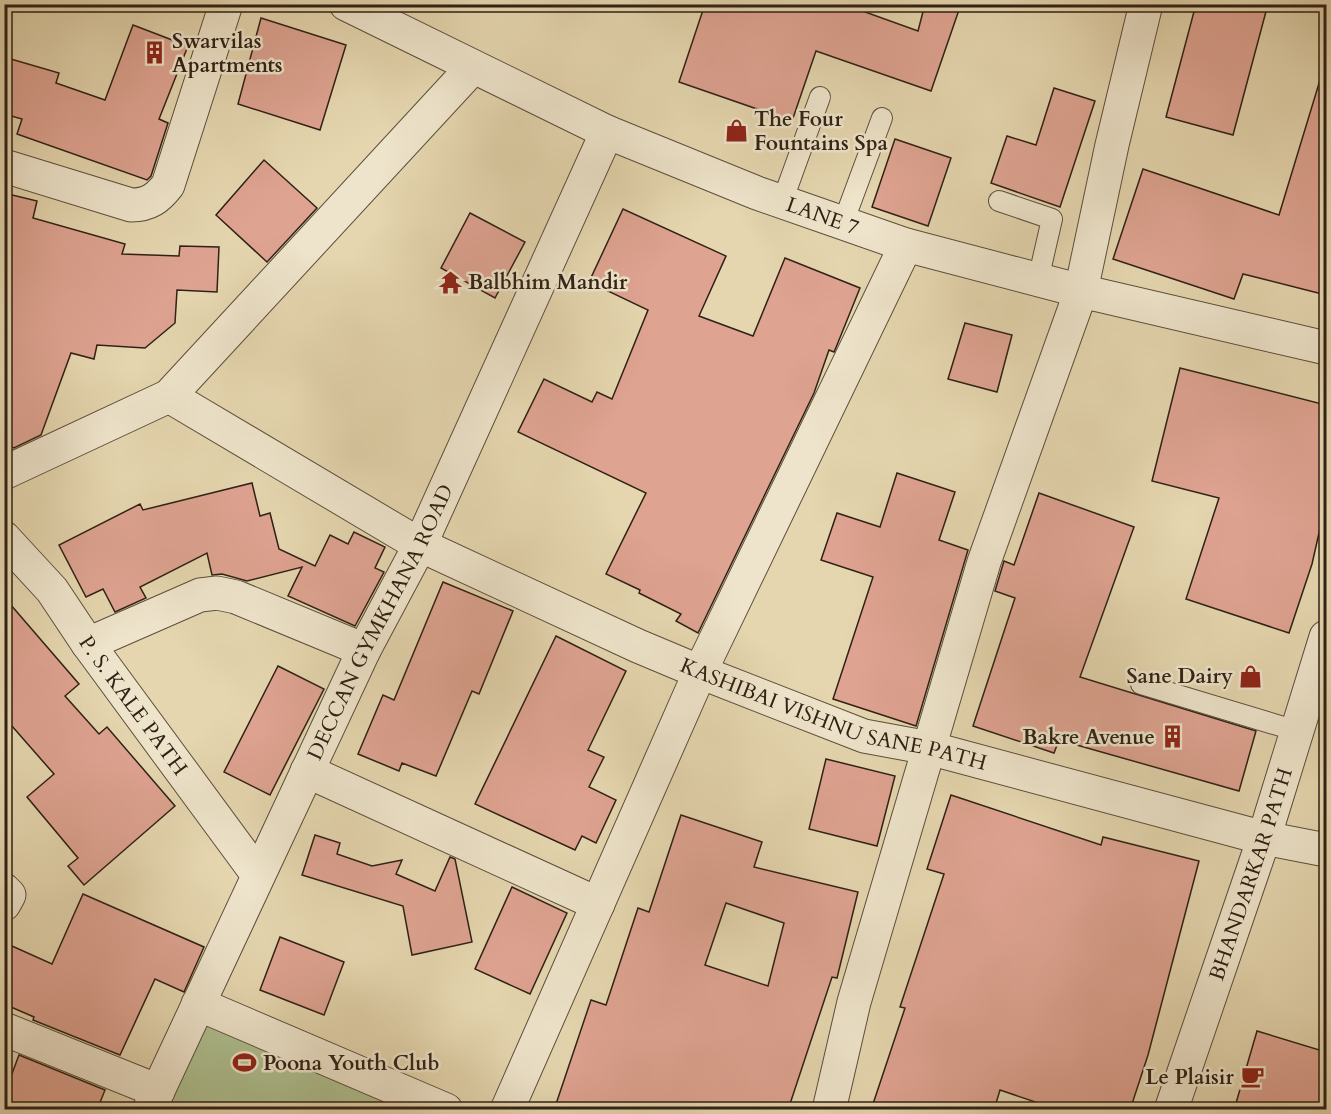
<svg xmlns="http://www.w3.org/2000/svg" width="1331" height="1114" font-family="Cardo,serif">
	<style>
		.green { fill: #aebf90; stroke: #6e7052; stroke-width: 1.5 }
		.building { fill: #dea391; stroke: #2f2115; stroke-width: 1.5; fill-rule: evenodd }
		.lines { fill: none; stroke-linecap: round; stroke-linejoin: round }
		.service-casing { stroke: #5c4e3c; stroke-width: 22 }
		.minor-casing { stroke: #5c4e3c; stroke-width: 35 }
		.tertiary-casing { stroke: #5c4e3c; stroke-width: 35 }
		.service { stroke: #eee4cb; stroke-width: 20 }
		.minor { stroke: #eee4cb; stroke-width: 33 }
		.tertiary { stroke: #eee4cb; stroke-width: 33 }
		.labels { text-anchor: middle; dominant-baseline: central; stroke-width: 5; stroke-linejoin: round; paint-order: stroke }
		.poi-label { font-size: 21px; font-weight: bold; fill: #2f2115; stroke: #eee4cb; text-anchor: start }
		.street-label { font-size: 21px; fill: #2f2115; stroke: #eee4cb }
	</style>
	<rect width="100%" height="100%" fill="#e5d6af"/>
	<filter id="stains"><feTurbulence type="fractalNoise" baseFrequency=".00333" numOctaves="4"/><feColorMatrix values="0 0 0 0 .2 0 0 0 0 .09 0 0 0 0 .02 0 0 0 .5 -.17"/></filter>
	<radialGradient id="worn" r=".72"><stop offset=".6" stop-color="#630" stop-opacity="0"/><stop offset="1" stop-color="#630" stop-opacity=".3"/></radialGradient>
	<polygon class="green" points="202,1017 419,1110 159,1110"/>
	<g class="building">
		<polygon points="705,4 843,4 918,31 925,4 961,4 931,91 816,51 792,121 679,82"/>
		<polygon points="1196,4 1268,4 1233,135 1166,117"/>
		<polygon points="261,18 346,45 320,130 238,104"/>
		<polygon points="133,25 188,46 159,119 168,123 151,176 147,180 17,134 22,119 4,114 4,57 59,73 56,83 105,100"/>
		<polygon points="1320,80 1326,81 1326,295 1243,274 1234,299 1113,259 1143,169 1279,215"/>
		<polygon points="1054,88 1095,101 1060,207 991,183 1007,136 1036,145"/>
		<polygon points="895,139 951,158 928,226 872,207"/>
		<polygon points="264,160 317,208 267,262 216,215"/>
		<polygon points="4,193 37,201 33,218 125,244 122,254 179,256 180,246 219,247 217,292 177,290 175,323 145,348 97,345 94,359 71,353 41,435 14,448 4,444"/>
		<polygon points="623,209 726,256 699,316 753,336 785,258 860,288 837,345 834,352 829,350 814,393 698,633 676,621 681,614 639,593 640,590 606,574 646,493 518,432 544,379 592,402 597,392 612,399 648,310 589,282"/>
		<polygon points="470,213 525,242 495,298 441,268"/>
		<polygon points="965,323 1012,335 997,392 948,379"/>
		<polygon points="1180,368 1326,405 1326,502 1312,564 1289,633 1186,599 1219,498 1152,481"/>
		<polygon points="897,473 955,492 939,540 968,550 916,726 833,699 873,577 821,560 837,513 880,527"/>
		<polygon points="252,483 260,516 270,513 279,549 315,566 330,535 348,544 354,532 385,547 375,568 384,572 355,626 288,596 302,567 247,581 222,574 212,575 207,553 140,587 146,598 115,612 103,589 86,597 59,545 140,504 143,510"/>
		<polygon points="1039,493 1134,527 1080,677 1256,731 1239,791 1059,740 1054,753 973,726 1015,598 995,591 1004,561 1014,565"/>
		<polygon points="443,582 513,611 479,694 472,691 436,776 402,763 399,771 358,754 383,695 394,700"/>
		<polygon points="4,597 79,684 65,696 99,734 107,727 175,806 84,885 68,866 78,858 27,797 54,774 4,717"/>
		<polygon points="556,636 626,671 588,750 604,757 589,787 616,800 596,843 582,836 575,850 475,804"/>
		<polygon points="278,666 324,689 270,795 224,772"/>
		<polygon points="826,759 895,776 877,846 809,829"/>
		<polygon points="951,795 1101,845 1103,837 1199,861 1148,1055 1130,1110 1059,1110 1000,1090 994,1110 871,1110 905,1008 900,1007 944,874 927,869"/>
		<path d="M681 815 762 842 754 867 858 892 837 978 832 977 788 1110H554L591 1000 606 1005 638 908 649 912ZM726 903 784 923 768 986 705 965Z"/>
		<polygon points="315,835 340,843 337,854 372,866 402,860 396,874 435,891 450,857 455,859 472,942 412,955 403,906 302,875"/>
		<polygon points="512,887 567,913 530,994 475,969"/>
		<polygon points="83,894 204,947 184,992 155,979 120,1055 33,1020 34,1017 4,1004 4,961 12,946 52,964"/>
		<polygon points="280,937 344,962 324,1015 260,990"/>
		<polygon points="1257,1031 1326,1052 1326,1110 1234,1110"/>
		<polygon points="19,1055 105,1090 97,1110 4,1110 4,1095"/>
	</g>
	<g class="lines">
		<defs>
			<g id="service">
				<polyline points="999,201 1052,219 1038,280"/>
				<polyline points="782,202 820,97"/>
				<polyline points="843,223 882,118"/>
				<polyline points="1141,684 1297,731"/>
			</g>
			<g id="minor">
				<path d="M4 166 131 205C149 205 158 198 168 185L226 4"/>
				<path id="s1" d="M169 396 420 545 638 646 700 672 864 736 929 748 1264 838 1326 850"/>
				<polyline points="4,473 169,396 473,67"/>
				<path id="s2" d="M4 538 52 590 88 644 258 875"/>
				<polyline points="88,644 200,595 217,593 236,597 364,650"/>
				<polyline points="307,771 598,904"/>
				<polyline points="4,890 9,895 4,904"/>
				<polyline points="198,1004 446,1110"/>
				<polyline points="4,1029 158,1091"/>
				<path id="s3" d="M149 1110 364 650 420 545 607 132"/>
				<polyline points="507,1110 700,672 906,245"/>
				<polyline points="829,1110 854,1002 984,562 1081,291 1112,145 1146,4"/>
			</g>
			<g id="tertiary">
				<path id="s4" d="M346 4 607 132 757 193 843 223 906 245 1081 291 1326 348"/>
				<path id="s5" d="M1171 1110 1264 838 1326 637"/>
			</g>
		</defs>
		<use href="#service" class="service-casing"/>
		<use href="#minor" class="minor-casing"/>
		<use href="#tertiary" class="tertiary-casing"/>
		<use href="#service" class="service"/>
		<use href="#minor" class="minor"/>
		<use href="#tertiary" class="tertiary"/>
	</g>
	<defs>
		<symbol id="building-bare" viewBox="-9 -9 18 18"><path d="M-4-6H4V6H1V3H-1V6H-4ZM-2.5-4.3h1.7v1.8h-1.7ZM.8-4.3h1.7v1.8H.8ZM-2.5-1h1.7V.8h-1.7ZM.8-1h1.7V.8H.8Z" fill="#8f2418" stroke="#eee4cb" stroke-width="2.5" paint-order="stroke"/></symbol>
		<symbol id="shop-bare" viewBox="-9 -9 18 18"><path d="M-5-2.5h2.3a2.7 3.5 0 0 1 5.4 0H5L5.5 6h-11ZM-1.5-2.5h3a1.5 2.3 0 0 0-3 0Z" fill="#8f2418" stroke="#eee4cb" stroke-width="2.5" paint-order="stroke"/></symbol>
		<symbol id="temple-bare" viewBox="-9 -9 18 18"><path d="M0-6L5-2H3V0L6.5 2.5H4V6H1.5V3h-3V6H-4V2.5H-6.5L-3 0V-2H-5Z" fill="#8f2418" stroke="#eee4cb" stroke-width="2.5" paint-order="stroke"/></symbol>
		<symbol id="stadium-bare" viewBox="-9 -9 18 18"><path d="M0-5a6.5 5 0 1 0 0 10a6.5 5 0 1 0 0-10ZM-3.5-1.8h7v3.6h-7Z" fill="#8f2418" stroke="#eee4cb" stroke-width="2.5" paint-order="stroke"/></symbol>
		<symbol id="cafe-bare" viewBox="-9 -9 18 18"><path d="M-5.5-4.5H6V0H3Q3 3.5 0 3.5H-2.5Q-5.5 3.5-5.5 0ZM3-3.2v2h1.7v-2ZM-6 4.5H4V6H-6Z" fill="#8f2418" stroke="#eee4cb" stroke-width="2.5" paint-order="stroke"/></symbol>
	</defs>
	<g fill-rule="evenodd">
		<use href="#building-bare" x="138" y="36" width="33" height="33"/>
		<use href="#shop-bare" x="720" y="114" width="33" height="33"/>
		<use href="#temple-bare" x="434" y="266" width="33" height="33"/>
		<use href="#shop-bare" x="1234" y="660" width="33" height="33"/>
		<use href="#building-bare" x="1156" y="720" width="33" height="33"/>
		<use href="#stadium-bare" x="228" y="1046" width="33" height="33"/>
		<use href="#cafe-bare" x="1236" y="1060" width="33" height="33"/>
	</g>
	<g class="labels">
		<g class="poi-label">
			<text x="172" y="41">Swarvilas<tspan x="172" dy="24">Apartments</tspan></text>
			<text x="754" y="119">The Four<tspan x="754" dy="24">Fountains Spa</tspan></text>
			<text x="468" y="282">Balbhim Mandir</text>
			<text x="1233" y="676" text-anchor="end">Sane Dairy</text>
			<text x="1155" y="737" text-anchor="end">Bakre Avenue</text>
			<text x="263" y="1063">Poona Youth Club</text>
			<text x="1234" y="1077" text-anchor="end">Le Plaisir</text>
		</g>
		<g class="street-label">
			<text stroke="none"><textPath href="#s4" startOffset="522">LANE 7</textPath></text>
			<text stroke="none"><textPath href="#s3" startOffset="540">DECCAN GYMKHANA ROAD</textPath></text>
			<text stroke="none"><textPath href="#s2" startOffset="212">P. S. KALE PATH</textPath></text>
			<text stroke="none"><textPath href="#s1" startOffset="740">KASHIBAI VISHNU SANE PATH</textPath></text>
			<text stroke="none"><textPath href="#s5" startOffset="249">BHANDARKAR PATH</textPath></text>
		</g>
	</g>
	<rect width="1331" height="1114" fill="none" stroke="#e5d6af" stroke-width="24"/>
	<rect x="6" y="6" width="1319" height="1102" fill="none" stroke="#2f2115" stroke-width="3"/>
	<rect x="12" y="12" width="1307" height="1090" fill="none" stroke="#2f2115" stroke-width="1.5"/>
	<rect width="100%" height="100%" filter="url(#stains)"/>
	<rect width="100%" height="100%" fill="url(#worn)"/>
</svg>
